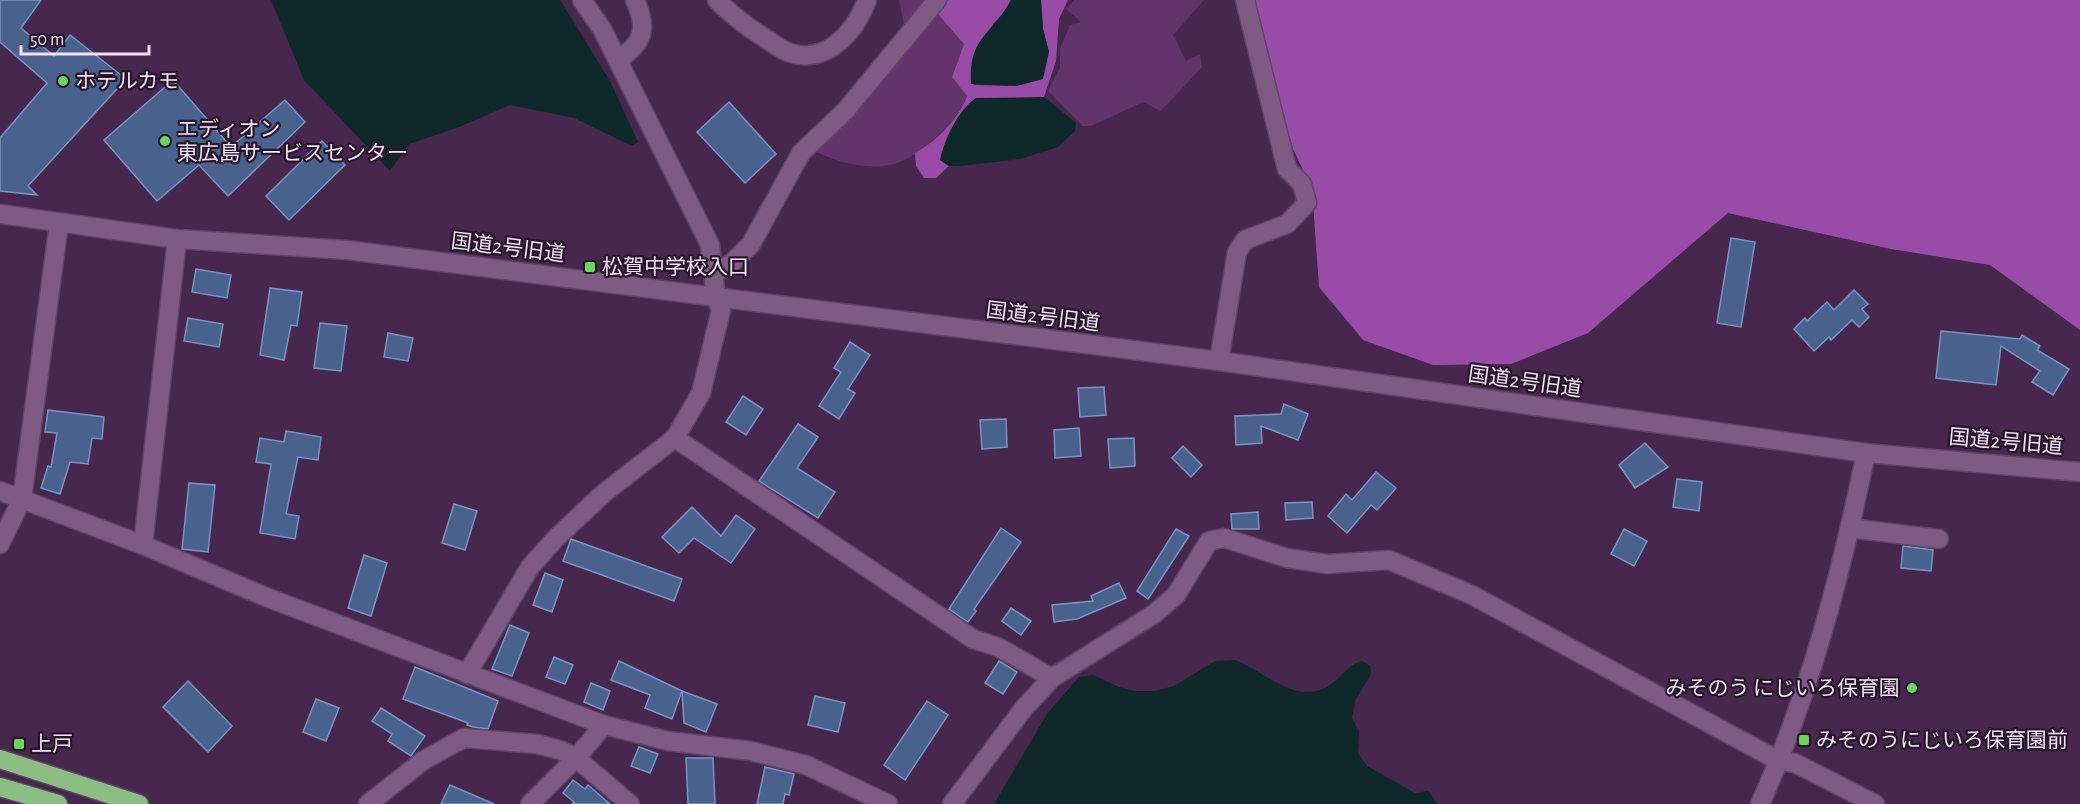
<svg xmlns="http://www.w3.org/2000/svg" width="2080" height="804" font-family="'Alegreya Sans','Noto Sans JP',sans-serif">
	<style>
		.green { fill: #63346b }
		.forest { fill: #994ca7 }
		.water { fill: #0f282a }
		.building { fill: #49618d; stroke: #7994c3; stroke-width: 1.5 }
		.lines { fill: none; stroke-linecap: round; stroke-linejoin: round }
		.minor-casing { stroke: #604466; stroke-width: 21 }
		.highway-casing { stroke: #604466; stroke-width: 21 }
		.minor { stroke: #7e5a84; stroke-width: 18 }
		.highway { stroke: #8cbe84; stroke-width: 18 }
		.poi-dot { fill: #6fd360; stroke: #251728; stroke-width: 2 }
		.labels { text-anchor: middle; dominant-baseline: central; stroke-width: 4.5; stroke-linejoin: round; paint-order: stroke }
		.poi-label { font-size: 21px; fill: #f5e1f9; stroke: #251728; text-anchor: start }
		.street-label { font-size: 21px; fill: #f5e1f9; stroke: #251728 }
	</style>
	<rect width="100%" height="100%" fill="#47274d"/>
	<g class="green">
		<polygon points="899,0 931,0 904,25"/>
		<polygon points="1074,0 1204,0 1173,35 1186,61 1200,54 1202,67 1161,111 1143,102 1091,126 1083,126 1048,91 1060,68 1060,49 1070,25 1081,22 1066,9"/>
		<path d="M937 13 964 44 952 77 967 96C958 121 921 156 894 164 869 171 835 162 813 150Z"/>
	</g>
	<g class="forest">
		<path d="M948 0H1011L1004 13 993 24 974 85 1017 86 1049 52 1043 29 1041 0H1068L1059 19 1056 61 1044 97 1036 98 940 160 949 166 936 178H924L916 166 915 153C936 142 959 118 967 96L952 77 964 44 937 13Z"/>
		<polygon points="1251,0 2080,0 2080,330 1990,265 1891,249 1728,213 1588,333 1511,364 1433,365 1363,340 1319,287 1312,189 1293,149"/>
	</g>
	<g class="water">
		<polygon points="271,0 560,0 610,81 638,142 632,146 574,118 510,105 459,127 409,144 390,171 304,80"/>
		<path d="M1011 0H1041L1043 29 1049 52 1043 79 1017 86 971 84C968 37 992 35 1011 0Z"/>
		<path d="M1044 97 1076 123 1075 131 1058 147 1020 159 961 166H949L940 160C944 140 958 110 976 98Z"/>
		<path d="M1235 660C1263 670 1292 703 1325 688 1340 681 1345 665 1362 661L1370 666 1371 674 1355 701 1352 718 1359 731 1358 753 1367 766 1415 793 1428 791 1438 804H994L1047 714 1079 677 1093 675 1119 687 1135 691H1155L1174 686 1215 661Z"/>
	</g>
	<g class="building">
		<polygon points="0,0 41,0 21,28 54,56 70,35 126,79 28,186 37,195 0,191 0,138 47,83 0,42"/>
		<polygon points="173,80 231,147 285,100 305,122 228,196 199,165 157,201 104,140"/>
		<polygon points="729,102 776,154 745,183 697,132"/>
		<polygon points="322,141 345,165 289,220 266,196"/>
		<polygon points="1731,238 1755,242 1741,327 1717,323"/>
		<polygon points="196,269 231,275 227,298 192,292"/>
		<polygon points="270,288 302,292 297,326 291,325 284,360 260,355"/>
		<polygon points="1854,290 1868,304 1862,309 1869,317 1859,327 1852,320 1831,340 1829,337 1814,351 1794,329 1805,318 1807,321 1827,302 1834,310"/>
		<polygon points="188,318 223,324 219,347 184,341"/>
		<polygon points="320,323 347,326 341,371 314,368"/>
		<polygon points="1941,331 2020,339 2022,335 2040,346 2037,350 2069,369 2053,395 2032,382 2040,371 2001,346 1996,385 1936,378"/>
		<polygon points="388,333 413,338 408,361 384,357"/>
		<polygon points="850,342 870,355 848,389 855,393 839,419 819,406 841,372 834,368"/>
		<polygon points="1104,387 1106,415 1080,417 1078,388"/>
		<polygon points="743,396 763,409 746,435 726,422"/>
		<polygon points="1284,404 1308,414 1298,440 1261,426 1262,443 1236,445 1235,416 1281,414"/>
		<polygon points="48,410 104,417 102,439 92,438 88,464 70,462 60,494 41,488 48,466 51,467 57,433 45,432"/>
		<polygon points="1006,419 1007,447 982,449 980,420"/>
		<polygon points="798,424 818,437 797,468 835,492 818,518 759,481"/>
		<polygon points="1079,428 1081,456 1055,458 1054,430"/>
		<polygon points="286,431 321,437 318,460 298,457 286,514 299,516 295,539 260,533 271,464 256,462 260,438 284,442"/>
		<polygon points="1134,438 1135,466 1110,468 1108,439"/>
		<polygon points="1645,443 1668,467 1635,488 1619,465"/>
		<polygon points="1183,446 1202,465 1191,477 1172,458"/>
		<polygon points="1376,472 1396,488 1377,510 1371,505 1347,533 1328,516 1346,494 1352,500"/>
		<polygon points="1677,479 1702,482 1699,511 1673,507"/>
		<polygon points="189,483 215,485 208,552 182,549"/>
		<polygon points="1312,502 1313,518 1286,520 1285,503"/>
		<polygon points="454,504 477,511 465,550 442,543"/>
		<polygon points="692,507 721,536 736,515 755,529 731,563 694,538 679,553 662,537"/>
		<polygon points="1258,512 1259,529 1232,529 1231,514"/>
		<polygon points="1001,528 1021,542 974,609 976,611 968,622 949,609"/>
		<polygon points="1176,529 1189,536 1148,599 1137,591"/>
		<polygon points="1624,529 1647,541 1634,566 1611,554"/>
		<polygon points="571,539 682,579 674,601 563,561"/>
		<polygon points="1903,546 1933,550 1931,571 1901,568"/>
		<polygon points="364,555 387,563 371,616 348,608"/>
		<polygon points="545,573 563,580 552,612 533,605"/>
		<polygon points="1119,583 1126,598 1077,619 1054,622 1052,605 1093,601 1091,596"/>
		<polygon points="1011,608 1031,621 1021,635 1002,621"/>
		<polygon points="510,625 529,633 512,676 492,669"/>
		<polygon points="554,657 573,665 565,684 546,677"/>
		<polygon points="619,661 682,691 672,719 645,708 650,695 611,680"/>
		<polygon points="999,661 1017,672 1003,694 985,683"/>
		<polygon points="415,667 498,701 488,729 473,727 467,725 468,723 403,699"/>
		<polygon points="188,681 232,726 208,752 163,707"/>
		<polygon points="591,683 610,691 603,710 584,702"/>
		<polygon points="682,691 717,704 706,732 684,723"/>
		<polygon points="815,696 845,703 838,732 808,725"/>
		<polygon points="316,699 339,708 326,741 303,732"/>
		<polygon points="927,701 948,715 905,780 884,765"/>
		<polygon points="381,708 425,736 411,756 388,741 392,734 372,721"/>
		<polygon points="639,747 658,754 650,773 631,766"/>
		<polygon points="686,758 713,758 715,804 688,804"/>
		<polygon points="765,767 794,774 789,795 785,794 783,804 757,804"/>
		<polygon points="573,780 585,789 588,785 610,804 572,804 574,802 563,793"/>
		<polygon points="450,785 494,804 441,804"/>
	</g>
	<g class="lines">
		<defs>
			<g id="minor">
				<path d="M717 0C729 13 745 25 760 35 769 40 779 49 788 52 826 66 855 32 867 0"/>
				<path d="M618 60C644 42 648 29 635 0"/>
				<polyline points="0,214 177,239 347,250 1219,361 1866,453 2080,472"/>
				<polyline points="714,274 733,262 751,244 801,153 846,110 937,0"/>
				<polyline points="1219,361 1237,252 1245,240 1287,224 1307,203 1302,184 1287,169 1245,0"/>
				<polyline points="675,438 973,639 998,647 1052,678"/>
				<polyline points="0,491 143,545 266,597 604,725 668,741 751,751 806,765 888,804"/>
				<polyline points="1850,528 1939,539"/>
				<polyline points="0,544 22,499 59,223"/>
				<polyline points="143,545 177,239"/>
				<polyline points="467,674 530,567 556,538 604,493 675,438 701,393 721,310 716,298 710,245 602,29 582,0"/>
				<polyline points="368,804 424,760 464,738 537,744 560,750 576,758 630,804"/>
				<polyline points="530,804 576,758 604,725"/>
				<polyline points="952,804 1024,708 1052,678 1154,614 1176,595 1209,541 1224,538 1287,558 1327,564 1389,560 1472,595 1779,761 1795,763 1875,804"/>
				<path d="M1760 804C1811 691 1841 574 1866 453"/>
			</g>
			<g id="highway">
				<polyline points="0,759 139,804"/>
				<polyline points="0,787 58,804"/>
			</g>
		</defs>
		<use href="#minor" class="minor-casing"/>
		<use href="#highway" class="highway-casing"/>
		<use href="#minor" class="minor"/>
		<use href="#highway" class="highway"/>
	</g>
	<g class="poi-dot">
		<circle cx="63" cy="81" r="6"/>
		<circle cx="165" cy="141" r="6"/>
		<rect x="584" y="261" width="12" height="12" rx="3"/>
		<circle cx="1912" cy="688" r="6"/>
		<rect x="1798" y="734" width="12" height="12" rx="3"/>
		<rect x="13" y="738" width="12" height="12" rx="3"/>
	</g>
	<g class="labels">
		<g class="poi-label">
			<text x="75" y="81">ホテルカモ</text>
			<text x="177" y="129">エディオン<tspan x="177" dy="24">東広島サービスセンター</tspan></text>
			<text x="602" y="267">松賀中学校入口</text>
			<text x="1900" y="688" text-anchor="end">みそのう にじいろ保育園</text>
			<text x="1816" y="740">みそのうにじいろ保育園前</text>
			<text x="31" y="744">上戸</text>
		</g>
		<g class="street-label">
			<text transform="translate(508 248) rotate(7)">国道2号旧道</text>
			<text transform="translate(1043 317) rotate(7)">国道2号旧道</text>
			<text transform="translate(1525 382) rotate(8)">国道2号旧道</text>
			<text transform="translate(2006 442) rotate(5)">国道2号旧道</text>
		</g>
	</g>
	<path d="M21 45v9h128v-9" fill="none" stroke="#f5e1f9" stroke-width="3"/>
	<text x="30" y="45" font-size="18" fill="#f5e1f9" stroke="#251728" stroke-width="4.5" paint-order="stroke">50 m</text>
</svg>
